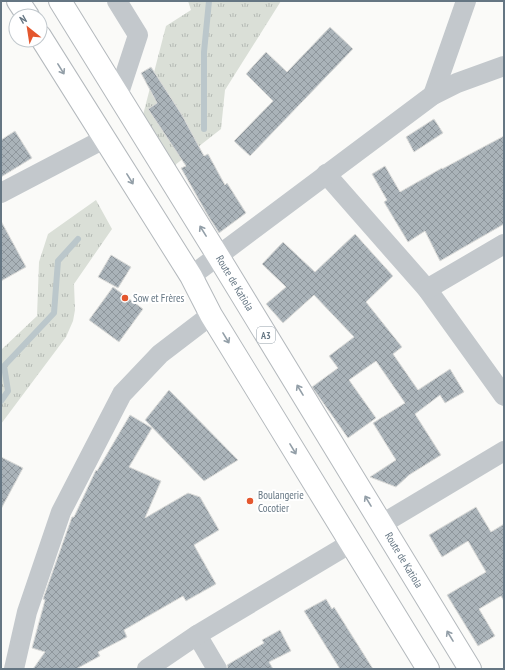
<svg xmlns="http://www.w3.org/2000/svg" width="505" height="670" font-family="'PT Sans Narrow',sans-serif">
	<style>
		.grass { fill: url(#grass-tufts) }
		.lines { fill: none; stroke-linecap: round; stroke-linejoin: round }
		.stream { stroke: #bbc7cb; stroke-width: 6 }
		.building { fill: url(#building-cross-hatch); stroke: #dcdcda }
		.highway-casing { stroke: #b4b9bd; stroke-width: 24 }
		.minor { stroke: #c3c8cc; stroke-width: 20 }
		.highway { stroke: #fff; stroke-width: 22 }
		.oneway { stroke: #939fa8 }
		.poi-dot { fill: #e4572e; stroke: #fff; stroke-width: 1.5 }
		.labels { text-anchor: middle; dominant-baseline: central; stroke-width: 4; stroke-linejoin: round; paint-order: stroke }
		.shield { fill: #fff; stroke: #939fa8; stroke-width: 1 }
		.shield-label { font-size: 10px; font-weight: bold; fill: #657683 }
		.street-label { font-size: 11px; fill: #657683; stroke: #fff }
		.poi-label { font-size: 11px; fill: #657683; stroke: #fff; text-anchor: start }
	</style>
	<defs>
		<pattern id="grass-tufts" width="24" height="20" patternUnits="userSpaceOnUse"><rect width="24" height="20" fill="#dadfd7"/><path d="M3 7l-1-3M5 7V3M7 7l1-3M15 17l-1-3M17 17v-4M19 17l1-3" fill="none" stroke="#b4b9b4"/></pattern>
		<pattern id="building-cross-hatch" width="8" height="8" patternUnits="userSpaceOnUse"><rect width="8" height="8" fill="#aab3b9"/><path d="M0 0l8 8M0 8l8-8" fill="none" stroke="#8e969c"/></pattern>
	</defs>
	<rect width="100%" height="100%" fill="#fafaf8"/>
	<g class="grass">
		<polygon points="188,1 281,1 225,90 221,129 175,165 143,115 166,26 191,10"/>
		<polygon points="96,200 112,229 74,284 75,310 73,321 66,337 1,424 1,350 37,316 39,262 48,234"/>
	</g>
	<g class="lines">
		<g class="stream">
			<polyline points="204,129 204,52 209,1"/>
			<polyline points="1,401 8,391 4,366 54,313 58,261 78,239"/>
		</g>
	</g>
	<g class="building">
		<polygon points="330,27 353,49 250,156 234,141 273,101 246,74 266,52 287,72"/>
		<polygon points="151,67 182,115 204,156 208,154 225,185 227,183 246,213 219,233 207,214 181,168 186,166 148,109 157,103 141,73"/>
		<polygon points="434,119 443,133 414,152 406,137"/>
		<polygon points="15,131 32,158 1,177 1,140"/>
		<polygon points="504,136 504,224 440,261 425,231 408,242 384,202 387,200 372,174 385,166 400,192 442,168 442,169"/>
		<polygon points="1,221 26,267 1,281"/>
		<polygon points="355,234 393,276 366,302 402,347 393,354 418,390 450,369 464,392 445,403 440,395 415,414 441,455 409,475 396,487 370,477 396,460 373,423 405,403 376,361 349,380 376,418 348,438 312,387 338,368 329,356 354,337 314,295 283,323 266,304 286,287 262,264 283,242 315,272"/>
		<polygon points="111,255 131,267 118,288 98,277"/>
		<polygon points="113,287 143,309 119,342 89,320"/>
		<polygon points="169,390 238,460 204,481 145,420"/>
		<polygon points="130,415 152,428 129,467 161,481 145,518 188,493 200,497 219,530 194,545 216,584 186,601 183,596 124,630 127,637 98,652 100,656 76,669 33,669 45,652 32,648 45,600 43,599 72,517 74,517 96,470 97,471"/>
		<polygon points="1,457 23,468 1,509"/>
		<polygon points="476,507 491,532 504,524 504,601 501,596 479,609 495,636 478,646 447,595 486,572 468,541 442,557 429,535"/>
		<polygon points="326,599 332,609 334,607 373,669 340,669 304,611"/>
		<polygon points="280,630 291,651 269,662 273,669 228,669 227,665 264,643 262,640"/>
	</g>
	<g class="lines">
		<defs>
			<g id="highway">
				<polyline points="18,1 28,16"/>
				<polyline points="60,1 218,256 470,669"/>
				<polyline points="40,36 191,276 211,315 428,669"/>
			</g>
		</defs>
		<use href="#highway" class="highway-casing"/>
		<g class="minor">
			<polyline points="117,1 138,35 118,96"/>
			<polyline points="433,95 466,1"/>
			<polyline points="326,174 427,289 504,396"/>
			<polyline points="1,193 104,139"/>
			<polyline points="191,276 433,95 457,83 504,66"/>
			<polyline points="427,289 504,244"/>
			<polyline points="382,524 504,451"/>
			<polyline points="197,635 217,669"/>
			<polyline points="14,669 27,612 61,512 122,394 160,354 211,315"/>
			<polyline points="147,669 197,635 351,543"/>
		</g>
		<use href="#highway" class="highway"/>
	</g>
	<defs><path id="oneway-shaft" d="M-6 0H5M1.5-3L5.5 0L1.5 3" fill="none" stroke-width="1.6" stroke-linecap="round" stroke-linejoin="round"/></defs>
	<g class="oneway">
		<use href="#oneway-shaft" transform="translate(61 69) rotate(58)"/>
		<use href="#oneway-shaft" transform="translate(130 179) rotate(58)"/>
		<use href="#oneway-shaft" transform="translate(203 231) rotate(-122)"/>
		<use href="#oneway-shaft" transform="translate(226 338) rotate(59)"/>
		<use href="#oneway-shaft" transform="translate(300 390) rotate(-121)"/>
		<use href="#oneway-shaft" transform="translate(293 449) rotate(59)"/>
		<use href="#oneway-shaft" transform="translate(368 501) rotate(-121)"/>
		<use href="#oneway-shaft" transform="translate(450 636) rotate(-121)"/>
	</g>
	<g class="poi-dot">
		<circle cx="125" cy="298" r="4"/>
		<circle cx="250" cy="501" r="4"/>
	</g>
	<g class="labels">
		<rect class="shield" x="257" y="327" width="18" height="16" rx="3"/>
		<g class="shield-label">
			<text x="266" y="335">A3</text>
		</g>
		<g class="street-label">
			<text transform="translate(235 283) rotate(59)">Route de Katiola</text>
			<text transform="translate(404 560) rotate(59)">Route de Katiola</text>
		</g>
		<g class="poi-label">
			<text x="133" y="298">Sow et Frères</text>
			<text x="258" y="495">Boulangerie<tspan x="258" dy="13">Cocotier</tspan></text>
		</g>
	</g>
	<rect width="505" height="670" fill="none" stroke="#657683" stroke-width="4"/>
	<g transform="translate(28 28) rotate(330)"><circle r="19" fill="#ffffff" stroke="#c1c8cd"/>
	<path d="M0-3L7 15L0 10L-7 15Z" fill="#e4572e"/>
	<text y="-6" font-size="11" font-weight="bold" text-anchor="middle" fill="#657683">N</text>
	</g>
</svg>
